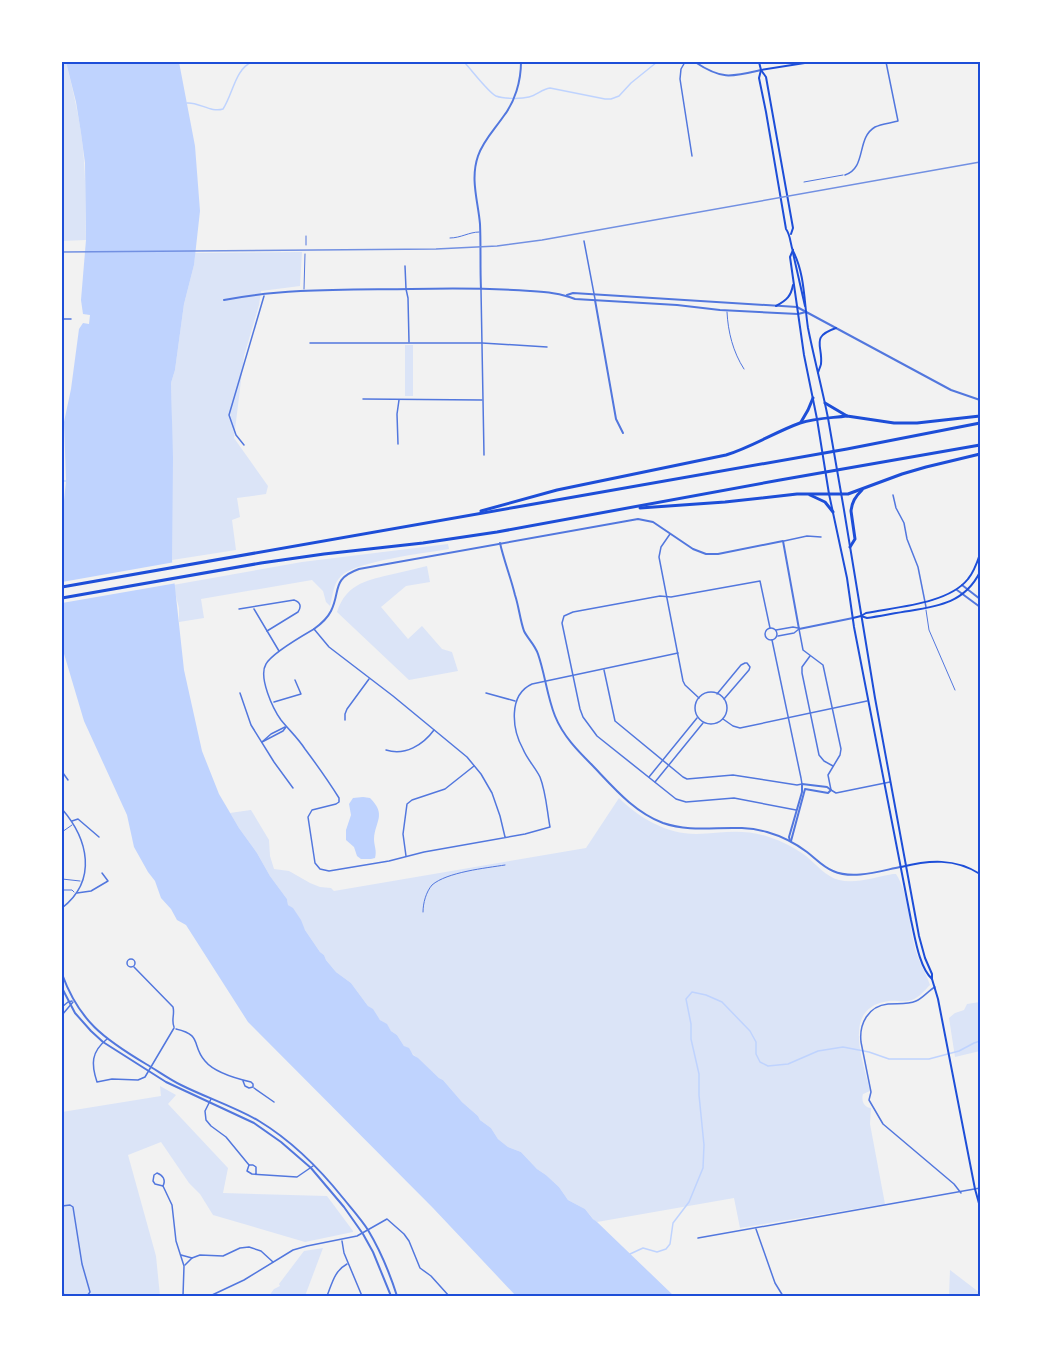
<svg xmlns="http://www.w3.org/2000/svg" width="1042" height="1358" font-family="'Public Sans',sans-serif">
	<style>
		.green { fill: #dbe4f7 }
		.water { fill: #bfd3fe }
		.pier { fill: #f2f2f2 }
		.lines { fill: none; stroke-linecap: round; stroke-linejoin: round }
		.stream { stroke: #bfd3fe; stroke-width: 1.5 }
		.service { stroke: #5277de; stroke-width: 1 }
		.minor { stroke: #5277de; stroke-width: 1.5 }
		.tertiary { stroke: #5277de; stroke-width: 2 }
		.secondary { stroke: #1d4ed8; stroke-width: 2 }
		.primary { stroke: #1d4ed8; stroke-width: 2 }
		.motorway { stroke: #1d4ed8; stroke-width: 3 }
		.rail { stroke: #7290e2; stroke-width: 1.5 }
		.neatline { fill: none; stroke: #1d4ed8; stroke-width: 2 }
	</style>
	<rect width="100%" height="100%" fill="#f2f2f2"/>
	<g class="green">
		<path d="M62 62H66C74 95 82 127 84 161 86 188 85 214 86 240L62 241Z"/>
		<polygon points="302,252 300,286 261,291 259,305 244,356 234,438 268,486 266,494 237,498 240,517 232,520 236,550 172,560 172,430 171,383 175,370 184,304 194,265 195,253"/>
		<rect x="405" y="345" width="8" height="51"/>
		<path d="M448 544 449 549C426 553 356 561 341 576 333 584 333 595 330 606L326 602 323 591 312 580 201 599 204 618 179 622V608L173 585 302 562Z"/>
		<path d="M427 566 430 582 406 586 381 607 408 639 422 626 442 649 452 652 458 671 409 680 337 612C346 585 364 581 389 575 402 572 415 569 427 566Z"/>
		<path d="M619 798C639 818 667 834 696 834 722 833 743 828 769 837 782 841 795 848 806 856 816 864 826 877 839 880 856 884 876 877 893 874H896C909 894 909 922 914 944 917 959 925 971 930 985 924 991 917 1000 908 1001 901 1002 895 1000 889 1001 841 1007 863 1060 870 1091L863 1094C861 1101 864 1107 871 1108L870 1124 885 1204 740 1228 734 1198 597 1222 595 1221 585 1209 568 1200 559 1187 546 1175 537 1169 521 1152 508 1147 498 1139 491 1128 480 1120 478 1116 462 1102 443 1080 439 1078 404 1046 397 1035 391 1031 387 1025 380 1020 368 1006 351 983 336 972 326 960 324 955 320 952 305 930 295 912 288 905 287 899 270 876 257 853 239 828 230 813 251 810 269 840 270 856 274 869 289 871 310 883 320 887 331 888 334 891 586 848Z"/>
		<polygon points="980,1002 980,1051 955,1057 949,1018 955,1013 964,1010 967,1004"/>
		<polygon points="160,1086 176,1095 168,1104 228,1168 223,1193 327,1196 353,1231 353,1232 305,1242 213,1215 200,1194 189,1183 161,1142 128,1155 156,1256 160,1296 62,1296 62,1112 161,1096"/>
		<polygon points="323,1248 305,1296 269,1296 274,1289 280,1286 279,1284 304,1251"/>
		<polygon points="950,1270 980,1293 980,1296 949,1296"/>
	</g>
	<g class="water">
		<polygon points="66,62 179,62 195,146 200,211 194,265 184,304 175,370 171,383 173,458 172,560 184,670 202,751 219,794 239,828 257,853 270,876 287,899 288,905 293,908 301,920 305,930 320,952 324,955 326,960 336,972 351,983 368,1006 373,1009 380,1020 387,1024 391,1031 397,1035 404,1046 409,1048 413,1055 418,1058 439,1078 443,1080 462,1102 478,1116 480,1120 491,1128 498,1139 508,1147 521,1152 537,1169 546,1175 559,1187 568,1200 585,1209 593,1219 597,1222 674,1296 516,1296 433,1208 248,1022 186,925 177,920 171,909 161,898 155,881 148,872 134,847 127,815 84,721 62,647 62,521 66,481 64,422 71,389 79,329 83,323 89,324 90,315 83,314 81,300 86,240 85,163 81,133 76,102"/>
		<path d="M363 797 370 798C387 815 375 821 374 839 374 846 377 850 375 858L371 859H361L357 856 354 847 346 840V830L351 815 349 804 353 798Z"/>
	</g>
	<polygon class="pier" points="175,562 177,583 62,603 62,582"/>
	<g class="lines">
		<g class="stream">
			<polyline points="279,62 292,63 300,62"/>
			<path d="M464 62C471 69 488 92 496 96 504 99 521 99 529 97 537 95 542 89 550 88L605 99H611L619 96 631 83 657 62"/>
			<path d="M187 103C199 102 211 113 223 109 233 94 235 69 252 62"/>
			<polyline points="62,481 66,481"/>
			<polyline points="630,1254 643,1248 657,1252 666,1249 670,1244 673,1223 689,1202 703,1168 704,1145 699,1095 699,1074 691,1039 691,1024 686,999 692,992 706,995 722,1002 750,1031 756,1042 756,1054 760,1062 768,1066 788,1064 818,1051 843,1047 869,1052 889,1059 929,1059 959,1051 974,1043 980,1041"/>
		</g>
		<g class="service">
			<polyline points="804,182 843,175"/>
			<path d="M450 238C461 238 469 232 479 232"/>
			<polyline points="306,245 306,236"/>
			<polyline points="304,289 305,254"/>
			<path d="M727 312C728 332 733 352 744 369"/>
			<polyline points="926,610 929,630 955,690"/>
			<polyline points="62,832 72,825"/>
			<polyline points="62,879 80,881"/>
			<polyline points="62,890 72,890 74,892"/>
			<path d="M423 912C423 903 426 892 432 885 447 872 486 868 505 865"/>
		</g>
		<g class="minor">
			<polyline points="685,62 681,69 680,79 692,156"/>
			<path d="M845 175C867 168 856 138 875 127 881 124 891 123 898 121L886 62"/>
			<polyline points="584,241 595,299"/>
			<polyline points="405,266 406,289 408,298 409,342"/>
			<polyline points="481,290 484,455"/>
			<polyline points="62,319 71,319"/>
			<polyline points="310,343 482,343 547,347"/>
			<polyline points="363,399 482,400"/>
			<polyline points="398,444 397,414 399,400"/>
			<polyline points="244,445 236,435 229,415 264,296"/>
			<polyline points="893,495 896,508 904,523 907,539 918,567 926,607"/>
			<polyline points="670,534 661,547 659,557 683,681 685,685 699,698"/>
			<polyline points="784,541 807,536 821,537"/>
			<path d="M239 609 294 600C300 602 302 606 298 612L267 631"/>
			<polyline points="254,609 279,651"/>
			<circle cx="771" cy="634" r="6"/>
			<polyline points="770,628 760,581 671,597 660,596 573,612 564,616 562,623 580,709 583,717 597,736 676,799 686,802 734,798 796,810"/>
			<polyline points="799,629 803,650 823,665 841,749 840,755 828,775 831,790 836,793 890,782"/>
			<polyline points="776,630 793,627 798,628"/>
			<polyline points="778,636 794,633 799,629"/>
			<polyline points="810,656 802,667 802,673 819,755 824,761 833,766"/>
			<polyline points="604,670 615,721 683,777 687,779 733,775 797,785 802,784 801,778 772,640"/>
			<circle cx="711" cy="708" r="16"/>
			<polyline points="240,693 251,725 274,762 293,788"/>
			<polyline points="486,693 515,701"/>
			<polyline points="717,694 741,665 745,663 747,663 750,667 749,670 724,699"/>
			<polyline points="274,702 301,694 295,680"/>
			<polyline points="723,719 733,726 740,728 867,701"/>
			<polyline points="345,720 345,714 347,709 369,679"/>
			<polyline points="262,742 283,731 286,727"/>
			<polyline points="262,742 271,734 285,727"/>
			<path d="M386 750C405 756 423 745 434 730"/>
			<polyline points="62,774 63,773 68,780"/>
			<polyline points="649,777 697,718"/>
			<polyline points="655,782 703,723"/>
			<path d="M62 809C88 839 98 880 62 908"/>
			<polyline points="72,821 78,819 99,837"/>
			<path d="M505 837 500 816 492 793 481 774 467 757 393 696 329 647 314 629C302 636 272 653 266 664 258 677 273 709 281 720 289 730 298 738 305 749 317 765 329 782 339 798V802L336 804 312 810 308 817 315 863 320 869 329 871 389 861 424 852 525 834 550 827C547 811 546 792 540 777 535 767 527 759 523 749 512 729 508 695 532 684L678 653"/>
			<polyline points="406,856 403,834 407,804 412,800 445,789 474,766"/>
			<polyline points="77,893 91,891 108,881 102,873"/>
			<circle cx="131" cy="963" r="4"/>
			<path d="M134 967 173 1007C175 1014 171 1020 174 1027"/>
			<path d="M935 987C928 991 923 998 916 1001 907 1005 897 1003 888 1004 868 1006 859 1024 861 1042L871 1092 869 1100 883 1124 954 1184 961 1193"/>
			<polyline points="62,1007 68,1002 72,1001"/>
			<polyline points="62,1015 73,1002"/>
			<path d="M176 1029C203 1035 191 1045 205 1061 214 1072 238 1079 251 1082L253 1084V1087L249 1088 245 1086 243 1081"/>
			<path d="M107 1039C91 1052 91 1064 97 1082L112 1079 138 1080 145 1077 174 1028"/>
			<polyline points="254,1088 274,1102"/>
			<polyline points="211,1099 205,1111 206,1120 211,1126 226,1137 249,1165"/>
			<path d="M157 1173C163 1175 166 1180 163 1186L155 1184 153 1181 154 1175Z"/>
			<polyline points="256,1174 256,1167 253,1165 249,1165 247,1171 252,1174 297,1177 313,1166"/>
			<polyline points="163,1186 172,1205 176,1241 184,1266 183,1296"/>
			<polyline points="62,1206 70,1205 73,1207 82,1264 90,1292 87,1296"/>
			<polyline points="756,1229 775,1283 783,1296"/>
			<polyline points="698,1238 980,1188"/>
			<polyline points="342,1241 344,1253 362,1296"/>
			<polyline points="181,1255 192,1258 200,1255 223,1256 240,1248 249,1247 261,1251 273,1262"/>
			<polyline points="185,1265 192,1258"/>
			<polyline points="62,1288 64,1296"/>
			<polyline points="210,1296 244,1280 293,1250 307,1246 357,1236 387,1219 404,1234 409,1241 420,1268 431,1276 449,1296"/>
			<path d="M327 1296C332 1284 334 1271 347 1264"/>
		</g>
		<g class="tertiary">
			<path d="M695 62C722 80 731 77 761 70"/>
			<path d="M481 289C480 267 481 246 480 224 478 201 470 179 478 156 483 141 494 130 503 117 515 102 521 81 521 62"/>
			<polyline points="567,295 573,293 797,307 951,390 980,400"/>
			<path d="M224 300C285 288 349 290 411 289 451 288 490 288 530 291 545 292 561 293 575 299L677 305 720 310 798 314 806 312"/>
			<polyline points="595,300 616,419 623,433"/>
			<path d="M500 543C504 561 511 578 515 595 519 607 520 620 524 631 528 639 535 645 538 654 545 674 547 696 555 716 563 736 578 751 593 766 614 788 634 812 663 823 698 835 732 822 767 832 781 836 795 843 807 852 816 859 823 867 833 871 853 880 880 871 900 867"/>
			<polyline points="962,585 980,599"/>
			<polyline points="957,590 980,607"/>
			<path d="M314 629C321 624 327 619 331 611 341 591 331 579 359 569L638 519 653 522 693 549 706 554H718L783 541 799 629 853 618"/>
			<polyline points="790,841 789,837 802,792 802,784 827,787 831,790"/>
			<polyline points="791,841 805,789 828,793 831,790"/>
			<path d="M62 974C79 1021 104 1039 146 1064 158 1071 169 1079 181 1085 207 1098 235 1107 259 1121 292 1141 319 1168 343 1198 351 1208 361 1219 368 1230 380 1250 390 1274 397 1296"/>
			<polyline points="62,988 75,1013 91,1031 103,1042 166,1082 254,1123 281,1142 311,1168 344,1207 363,1234 373,1252 391,1296"/>
		</g>
		<g class="secondary">
			<path d="M759 62 761 70 759 78 766 112 786 229C791 236 790 244 793 251 805 274 804 302 808 328 814 358 822 388 828 418"/>
			<polyline points="761,70 766,77 793,228 791,234"/>
			<polyline points="761,70 811,62"/>
			<polyline points="793,250 790,257 804,355 817,419"/>
			<polyline points="793,253 805,306"/>
			<path d="M776 306C787 300 791 296 793 285"/>
			<path d="M818 373C818 372 821 365 821 364 823 345 810 337 836 328"/>
			<path d="M861 616 867 618C881 616 895 613 909 611 940 606 965 602 980 572"/>
			<path d="M853 618 861 616 866 613C896 607 948 604 968 579 974 572 977 563 980 554"/>
			<path d="M901 867C929 860 955 858 980 874"/>
		</g>
		<g class="primary">
			<polyline points="828,418 844,510 875,698 919,936 925,958 932,974 932,979 938,999 975,1189 980,1207"/>
			<path d="M817 419 829 494 847 578 854 627 911 920C915 937 919 967 932 979"/>
		</g>
		<g class="motorway">
			<polyline points="825,403 847,416 894,423 917,423 980,416"/>
			<polyline points="801,422 808,410 813,398"/>
			<polyline points="810,495 825,502 833,512"/>
			<polyline points="640,508 725,502 797,494 848,494 902,474 926,467 980,454"/>
			<path d="M481 511 557 490 726 455C752 447 775 432 800 423 815 418 831 418 847 416"/>
			<path d="M850 547 855 539 851 511C852 502 855 497 862 490"/>
			<polyline points="62,587 847,449 980,423"/>
			<polyline points="62,598 261,563 324,554 423,543 497,532 780,480 980,445"/>
		</g>
		<polyline class="rail" points="62,252 436,249 497,246 542,240 980,162"/>
	</g>
	<rect width="1042" height="1358" fill="none" stroke="#ffffff" stroke-width="126"/>
	<rect x="63" y="63" width="916" height="1232" class="neatline"/>
</svg>
